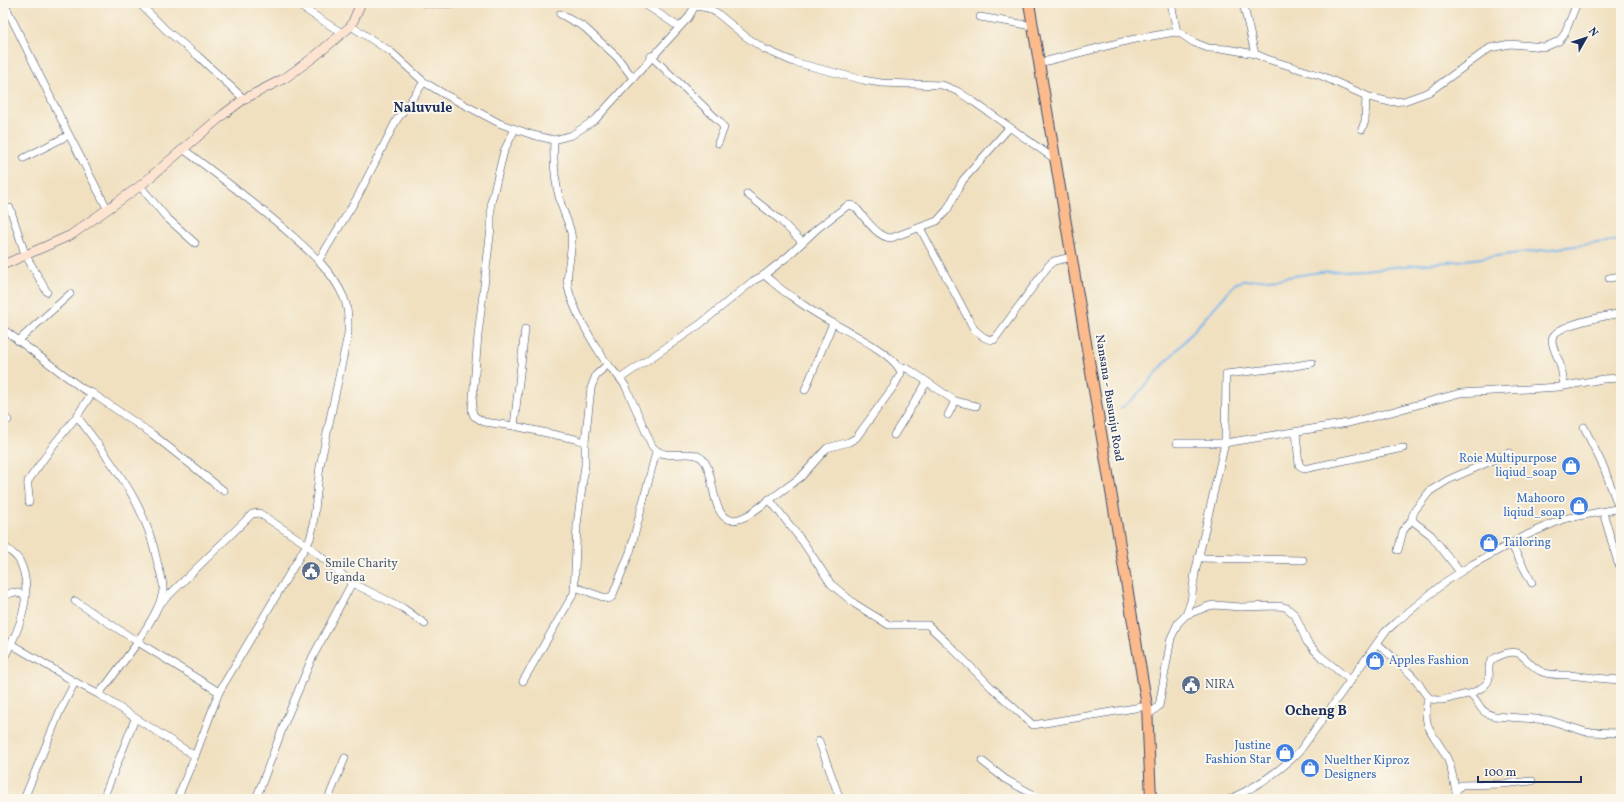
<svg xmlns="http://www.w3.org/2000/svg" width="1624" height="802" font-family="Vollkorn,serif">
	<style>
		.lines { fill: none; stroke-linecap: round; stroke-linejoin: round }
		.stream { stroke: #79b5eb; stroke-width: 2 }
		.street-casing { stroke: #3b4a6d; stroke-width: 8 }
		.secondary-casing { stroke: #3b4a6d; stroke-width: 10 }
		.primary-casing { stroke: #3b4a6d; stroke-width: 12 }
		.street { stroke: #fff; stroke-width: 7 }
		.secondary { stroke: #fde4d1; stroke-width: 9 }
		.primary { stroke: #fbbb8c; stroke-width: 10 }
		.labels { text-anchor: middle; dominant-baseline: central; stroke-width: 4; stroke-linejoin: round; paint-order: stroke }
		.street-label { font-size: 12px; fill: #1b2f5e; stroke: #fbf7ec }
		.shop-label { font-size: 12px; fill: #366cbe; stroke: #fbf7ec; text-anchor: end }
		.service-label { font-size: 12px; fill: #4e5e75; stroke: #fbf7ec; text-anchor: start }
		.quarter-label { font-size: 14px; font-weight: bold; fill: #1b2f5e; stroke: #fbf7ec }
	</style>
	<rect width="100%" height="100%" fill="#fbf7ec"/>
	<filter id="ink" filterUnits="userSpaceOnUse"><feTurbulence type="fractalNoise" baseFrequency=".025" numOctaves="2"/><feDisplacementMap in="SourceGraphic" scale="8" xChannelSelector="R" yChannelSelector="G"/><feConvolveMatrix kernelMatrix="1 2 1 2 8 2 1 2 1" color-interpolation-filters="sRGB"/></filter>
	<filter id="wash" filterUnits="userSpaceOnUse"><feTurbulence type="fractalNoise" baseFrequency=".012" numOctaves="4" result="noise"/><feDisplacementMap in="SourceGraphic" scale="16" xChannelSelector="R" yChannelSelector="G"/><feGaussianBlur stdDeviation="0.9" result="paint"/><feColorMatrix in="noise" values="0 0 0 0 0 0 0 0 0 0 0 0 0 0 0 0 0 1.4 0 .05"/><feComposite in="paint" operator="in"/></filter>
	<g filter="url(#wash)">
		<rect width="100%" height="100%" fill="#f0e0c0"/>
		<g class="lines">
			<polyline class="stream" points="1121,408 1134,398 1236,283 1243,281 1280,278 1321,272 1363,270 1458,261 1621,240"/>
		</g>
	</g>
	<g filter="url(#ink)">
		<g class="lines">
			<defs>
				<g id="street">
					<polyline points="4,3 69,135 107,208"/>
					<polyline points="139,3 167,31 198,56 244,99"/>
					<polyline points="295,3 342,33"/>
					<polyline points="424,3 437,4 460,3"/>
					<polyline points="643,3 679,27"/>
					<polyline points="1171,3 1177,32"/>
					<polyline points="1243,3 1255,54"/>
					<polyline points="560,14 584,27 617,57 633,78"/>
					<polyline points="980,17 1033,26"/>
					<polyline points="351,26 391,52 424,82 444,94 501,124 533,135 554,140 572,135 596,119 688,18 695,6 708,8 717,13 745,36 764,49 794,62 863,80 881,83 942,85 957,91 974,102 1056,160"/>
					<polyline points="651,56 720,122 724,128 718,143"/>
					<polyline points="1039,63 1130,40 1175,32 1180,33 1193,42 1208,48 1227,49 1255,54 1267,59 1322,76 1369,97 1390,102 1404,101 1429,92 1490,48 1510,44 1545,47 1559,41 1564,35 1577,3"/>
					<polyline points="515,129 504,151 491,203 491,228 478,335 472,411 474,416 484,422 514,426 575,439 585,442 585,465 577,525 574,593 523,681"/>
					<polyline points="1362,129 1365,121 1366,96"/>
					<path d="M554 140C553 162 555 184 561 204 564 214 569 223 571 233 574 251 565 270 568 287 572 308 593 343 605 361 612 370 620 377 626 387L652 446C667 465 693 444 705 462 717 479 709 539 750 514L801 477 827 448 849 442 856 438 894 386 901 373C896 355 849 332 833 323 818 315 804 306 791 296 781 290 773 282 764 275"/>
					<polyline points="24,158 69,135"/>
					<polyline points="140,186 166,217 195,243"/>
					<polyline points="747,194 780,220 802,242"/>
					<polyline points="10,208 25,254 47,292"/>
					<path d="M920 228 974 329C981 335 985 340 994 340L1049 265 1054 261 1072 257"/>
					<polyline points="319,260 357,198 396,121 424,82"/>
					<polyline points="1609,278 1621,276"/>
					<polyline points="3,329 83,389 92,393 152,434 224,491"/>
					<polyline points="18,341 70,294"/>
					<polyline points="899,367 903,367 910,370 955,401 976,406"/>
					<path d="M621 378 699 325 753 281 764 275 787 257 818 228 847 206 852 205 857 209C866 219 877 237 891 238L937 221 947 210 963 180 1009 128"/>
					<path d="M1564 385C1563 378 1562 371 1560 364 1558 357 1552 348 1552 340 1552 324 1609 316 1621 313"/>
					<polyline points="805,390 833,323"/>
					<path d="M92 393 77 416C112 464 145 501 157 561 159 570 164 581 163 590 160 609 147 626 138 642L219 692"/>
					<polyline points="948,415 955,401"/>
					<polyline points="3,416 8,420"/>
					<polyline points="514,426 525,329"/>
					<polyline points="1584,427 1604,468 1619,508"/>
					<polyline points="1296,432 1299,465 1304,469 1403,448"/>
					<polyline points="894,435 927,382"/>
					<polyline points="585,442 591,388 596,375 608,364"/>
					<polyline points="1177,443 1225,443 1226,374 1289,367 1312,363"/>
					<polyline points="769,499 803,542 831,584 855,604 889,625 928,625 946,642 992,688 1033,725 1147,706"/>
					<path d="M29 502C30 495 27 488 28 481L55 443 77 416"/>
					<polyline points="1603,512 1618,563"/>
					<polyline points="1511,544 1532,583"/>
					<path d="M3 545C8 550 15 554 19 560 33 586 23 620 11 644"/>
					<polyline points="1398,550 1403,531 1412,519"/>
					<polyline points="1198,558 1303,560"/>
					<polyline points="1460,572 1431,535 1414,522 1412,517 1415,510 1430,491 1448,480 1509,453"/>
					<polyline points="575,587 608,599 612,597 630,552 656,452"/>
					<polyline points="3,597 13,592 26,595"/>
					<polyline points="75,601 138,642 107,684 98,694"/>
					<polyline points="160,604 249,517 252,514 259,513 306,544 352,583 403,608 425,624"/>
					<polyline points="1186,615 1209,606 1214,605 1241,607 1280,606 1287,608 1295,615 1307,642 1319,655 1351,681"/>
					<path d="M1377 643C1390 655 1404 666 1416 680 1421 686 1425 697 1432 699 1443 703 1457 695 1469 694 1481 701 1476 711 1494 716L1549 720 1586 732 1621 733"/>
					<polyline points="3,660 11,644 75,682 98,694 195,756"/>
					<path d="M1470 694C1475 691 1482 689 1486 684 1494 676 1483 664 1495 658 1527 641 1522 666 1545 673 1552 675 1561 675 1569 675 1586 677 1604 679 1621 680"/>
					<path d="M1428 698C1421 730 1434 732 1447 758 1452 768 1453 780 1456 791"/>
					<polyline points="1147,716 1159,706 1171,638 1178,623 1186,615 1191,601 1195,573 1225,443 1348,423 1391,412 1460,393 1559,387 1603,379 1621,378"/>
					<polyline points="819,741 840,799"/>
					<polyline points="982,761 1005,779 1041,799"/>
					<polyline points="24,799 60,711 75,682"/>
					<polyline points="103,799 135,719"/>
					<path d="M177 799 195 756 219 692 310 539 313 527 320 466 348 334C348 322 349 310 344 298 332 270 310 252 288 232 254 202 219 176 183 149"/>
					<polyline points="256,799 285,722 312,658 352,583"/>
					<polyline points="328,799 345,758"/>
					<path d="M1230 799C1256 787 1278 773 1299 752L1385 632 1395 623 1445 582 1473 564 1527 535 1563 519 1621 508"/>
					<polyline points="1456,799 1456,791 1461,785 1502,784 1532,781"/>
				</g>
				<polyline id="secondary" points="3,265 71,235 140,186 224,114 244,99 285,78 314,57 351,26 361,3"/>
				<polyline id="primary" points="1029,3 1147,706 1151,799"/>
			</defs>
			<use href="#street" class="street-casing"/>
			<use href="#secondary" class="secondary-casing"/>
			<use href="#primary" class="primary-casing"/>
			<use href="#street" class="street"/>
			<use href="#secondary" class="secondary"/>
			<use href="#primary" class="primary"/>
		</g>
	</g>
	<defs>
		<symbol id="shop-disc" viewBox="-11 -11 22 22"><circle r="9.5" fill="#3f7fe0" stroke="#fbf7ec"/><path d="M-5-2.5h2.3a2.7 3.5 0 0 1 5.4 0H5L5.5 6h-11ZM-1.5-2.5h3a1.5 2.3 0 0 0-3 0Z" fill="#fff"/></symbol>
		<symbol id="civic-disc" viewBox="-11 -11 22 22"><circle r="9.5" fill="#5c6f8a" stroke="#fbf7ec"/><path d="M-.6-6.5H3V-4.5H.6V-3L4-1V1h2V6H-6V1h2V-1L-.6-3ZM-1.2 2.5V6h2.4V2.5Z" fill="#fff"/></symbol>
	</defs>
	<g fill-rule="evenodd">
		<use href="#shop-disc" x="1560" y="455" width="22" height="22"/>
		<use href="#shop-disc" x="1568" y="495" width="22" height="22"/>
		<use href="#shop-disc" x="1478" y="532" width="22" height="22"/>
		<use href="#civic-disc" x="300" y="560" width="22" height="22"/>
		<use href="#shop-disc" x="1364" y="650" width="22" height="22"/>
		<use href="#civic-disc" x="1180" y="674" width="22" height="22"/>
		<use href="#shop-disc" x="1274" y="742" width="22" height="22"/>
		<use href="#shop-disc" x="1299" y="757" width="22" height="22"/>
	</g>
	<g class="labels">
		<g class="street-label">
			<text transform="translate(1109 398) rotate(81)">Nansana - Busunju Road</text>
		</g>
		<g class="shop-label">
			<text x="1557" y="459">Roie Multipurpose<tspan x="1557" dy="14">liqiud_soap</tspan></text>
			<text x="1565" y="499">Mahooro<tspan x="1565" dy="14">liqiud_soap</tspan></text>
			<text x="1503" y="543" text-anchor="start">Tailoring</text>
			<text x="1389" y="661" text-anchor="start">Apples Fashion</text>
			<text x="1271" y="746">Justine<tspan x="1271" dy="14">Fashion Star</tspan></text>
			<text x="1324" y="761" text-anchor="start">Nuelther Kiproz<tspan x="1324" dy="14">Designers</tspan></text>
		</g>
		<g class="service-label">
			<text x="325" y="564">Smile Charity<tspan x="325" dy="14">Uganda</tspan></text>
			<text x="1205" y="685">NIRA</text>
		</g>
		<g class="quarter-label">
			<text x="423" y="108">Naluvule</text>
			<text x="1316" y="711">Ocheng B</text>
		</g>
	</g>
	<rect width="1624" height="802" fill="none" stroke="#fbf7ec" stroke-width="16"/>
	<g transform="translate(1586 38) rotate(51)" stroke="#fbf7ec" stroke-width="3" paint-order="stroke">
	<path d="M0-3L7 15L0 10L-7 15Z" fill="#1b2f5e"/>
	<text y="-6" font-size="11" font-weight="bold" text-anchor="middle" fill="#1b2f5e">N</text>
	</g>
	<path d="M1478 776v6h103v-6" fill="none" stroke="#1b2f5e" stroke-width="2"/>
	<text x="1484" y="776" font-size="12" fill="#1b2f5e" stroke="#fbf7ec" stroke-width="3" paint-order="stroke">100 m</text>
</svg>
